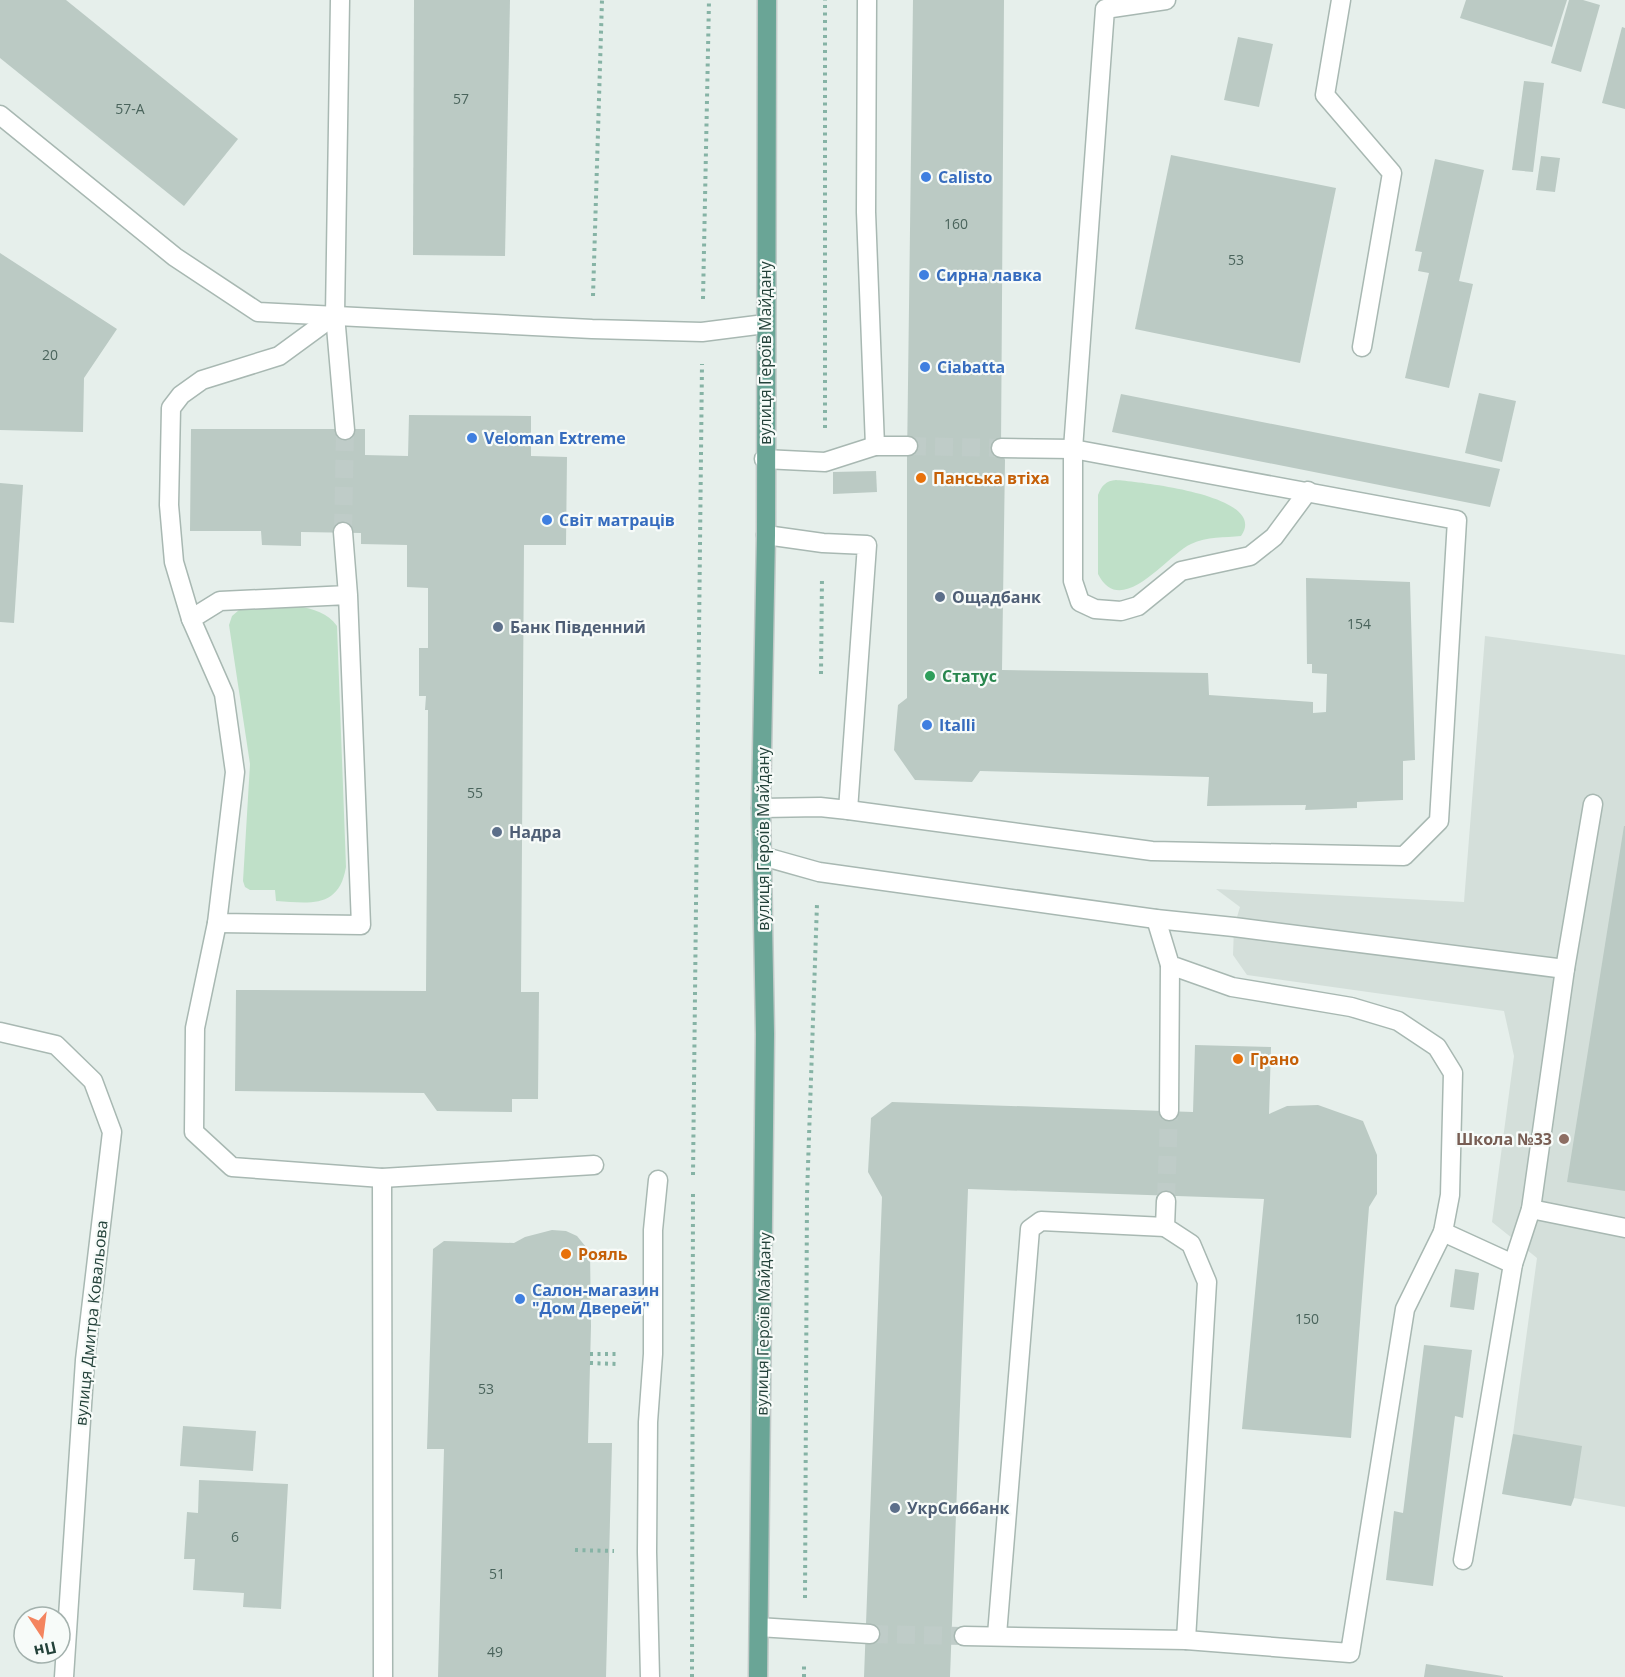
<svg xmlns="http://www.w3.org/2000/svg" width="1625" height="1677" font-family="'Open Sans',sans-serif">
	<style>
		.built { fill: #d4dfda }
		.green { fill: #bfe0c8 }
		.building { fill: #bbcac4 }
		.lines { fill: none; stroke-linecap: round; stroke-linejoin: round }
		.minor-tunnel { stroke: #bfccc8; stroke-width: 18; stroke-dasharray: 18 9; stroke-linecap: butt }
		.minor-casing { stroke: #a8b8b2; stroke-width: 21 }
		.major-casing { stroke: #c2cac8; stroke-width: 21 }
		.path { stroke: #86b3a5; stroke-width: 4; stroke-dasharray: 3 4.5; stroke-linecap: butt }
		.minor { stroke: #fff; stroke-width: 18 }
		.major { stroke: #6aa596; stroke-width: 18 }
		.shop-dot { fill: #3f7fe0; stroke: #f7fbf9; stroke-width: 2 }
		.food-dot { fill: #e8710a; stroke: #f7fbf9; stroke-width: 2 }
		.service-dot { fill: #5c6f8a; stroke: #f7fbf9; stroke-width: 2 }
		.leisure-dot { fill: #2e9e5b; stroke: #f7fbf9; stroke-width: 2 }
		.education-dot { fill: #8d6e63; stroke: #f7fbf9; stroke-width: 2 }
		.labels { text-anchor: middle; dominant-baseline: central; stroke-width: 4.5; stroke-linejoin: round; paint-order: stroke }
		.number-label { font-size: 14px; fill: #4a645c }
		.shop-label { font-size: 16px; font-weight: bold; fill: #366cbe; stroke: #f7fbf9; text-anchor: start }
		.street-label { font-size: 16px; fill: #24423a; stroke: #f7fbf9 }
		.food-label { font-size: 16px; font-weight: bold; fill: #c56008; stroke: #f7fbf9; text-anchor: start }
		.service-label { font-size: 16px; font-weight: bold; fill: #4e5e75; stroke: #f7fbf9; text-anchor: start }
		.leisure-label { font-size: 16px; font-weight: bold; fill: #27864d; stroke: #f7fbf9; text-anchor: start }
		.education-label { font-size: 16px; font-weight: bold; fill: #785e54; stroke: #f7fbf9; text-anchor: end }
	</style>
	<rect width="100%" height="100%" fill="#e6efeb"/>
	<polygon class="built" points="1485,636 1625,655 1625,1507 1574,1498 1513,1434 1537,1258 1492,1222 1514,1056 1504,1011 1247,975 1233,955 1234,927 1240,907 1216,889 1464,902"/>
	<g class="green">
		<path d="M1116 480C1139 482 1270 495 1241 536 1225 538 1207 536 1191 544 1167 555 1121 620 1098 574V495C1102 485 1106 481 1116 480Z"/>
		<path d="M298 606C313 609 328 613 337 626L346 867C339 909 310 903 276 901L275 890H250L245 887 243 881 250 764 229 625 232 616 239 610Z"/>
	</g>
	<g class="building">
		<polygon points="0,0 66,0 238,139 184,206 0,58"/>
		<polygon points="414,0 510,0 505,256 413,255"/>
		<polygon points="913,0 1004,0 1001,448 1005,460 1002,670 1208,673 1209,695 1313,702 1313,713 1326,712 1327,674 1312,673 1312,664 1307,664 1306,578 1410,582 1415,760 1403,761 1403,800 1357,802 1357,808 1305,810 1306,805 1207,806 1209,777 980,771 972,782 915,780 894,750 898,705 907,698 907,461"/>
		<polygon points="1466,0 1567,0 1552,47 1460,18"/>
		<polygon points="1569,0 1583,0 1600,5 1581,72 1551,63"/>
		<polygon points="1622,27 1625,28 1625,109 1602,103"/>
		<polygon points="1238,37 1273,44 1259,107 1224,100"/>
		<polygon points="1524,81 1544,83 1533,172 1512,170"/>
		<polygon points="1171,155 1336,188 1300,363 1135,329"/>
		<polygon points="1541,156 1560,158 1555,192 1536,190"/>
		<polygon points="1435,159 1484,170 1459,281 1473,284 1449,388 1405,378 1429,273 1418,271 1422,252 1415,251"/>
		<polygon points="0,253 117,329 84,378 83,432 0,430"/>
		<polygon points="1479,393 1516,401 1502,462 1465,453"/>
		<polygon points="1121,394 1500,469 1490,507 1112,432"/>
		<polygon points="409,415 531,416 531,456 567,457 566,545 524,545 521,992 539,992 538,1099 512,1099 512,1112 437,1111 424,1093 235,1091 236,990 426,991 428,710 425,710 426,696 419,696 419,648 428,648 428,588 407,587 407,545 361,544 361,533 301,532 301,546 262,545 261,531 190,531 191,429 365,429 365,455 408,456"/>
		<polygon points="876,471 877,492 833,494 833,472"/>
		<polygon points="0,483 23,485 14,623 0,622"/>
		<polygon points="1624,826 1625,826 1625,1191 1567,1182"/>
		<polygon points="1195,1045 1271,1047 1269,1114 1287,1106 1318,1105 1363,1121 1377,1155 1377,1194 1369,1207 1351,1438 1242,1429 1264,1199 968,1189 950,1677 864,1677 882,1197 868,1172 871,1118 892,1102 1193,1112"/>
		<polygon points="552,1230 566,1231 577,1236 590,1252 591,1326 588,1443 612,1443 606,1677 438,1677 444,1449 427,1449 433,1249 444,1241 514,1243 525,1237"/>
		<polygon points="1455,1269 1479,1273 1474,1310 1450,1307"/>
		<polygon points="1424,1345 1472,1350 1463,1418 1455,1416 1433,1586 1386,1580 1394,1511 1403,1513"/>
		<polygon points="183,1426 256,1431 253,1471 180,1466"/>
		<polygon points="1513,1434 1582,1446 1574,1498 1571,1506 1502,1494"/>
		<polygon points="199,1480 288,1484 281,1609 243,1607 244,1593 193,1590 195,1559 184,1559 187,1512 198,1513"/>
		<polygon points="1426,1664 1503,1676 1503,1677 1424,1677"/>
	</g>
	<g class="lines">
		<g class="minor-tunnel">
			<polyline points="908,446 1001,448"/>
			<polyline points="343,532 345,430"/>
			<polyline points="1166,1201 1169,1111"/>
			<polyline points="870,1634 964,1636"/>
		</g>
		<defs>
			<g id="minor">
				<polyline points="340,0 335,315 345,430"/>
				<polyline points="867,0 866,212 875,446"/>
				<polyline points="1166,0 1105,9 1073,449 1073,581 1080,602 1095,609 1121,611 1138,606 1181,571 1250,556 1274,537 1308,491"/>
				<polyline points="1341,0 1325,95 1392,173 1362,347"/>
				<polyline points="0,115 175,257 258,312 592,329 702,332 765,324"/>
				<polyline points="764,459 825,462 875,446 908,446"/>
				<polyline points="343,532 348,595 361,925 217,923 235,772 224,694 191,619 220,601 348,595"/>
				<polyline points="766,535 823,543 867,545 848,810"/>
				<polyline points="191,619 174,562 169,505 171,408 181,395 202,380 279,356 335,315"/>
				<polyline points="761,808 820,807 848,810 1152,851 1404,856 1439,821 1457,520 1073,449 1001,448"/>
				<polyline points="762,856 819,872 1156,919 1234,927 1565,969"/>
				<polyline points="1156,919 1170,965 1232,987 1351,1007 1398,1021 1437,1047 1453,1073 1450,1195 1443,1232 1513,1264"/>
				<polyline points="217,923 195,1028 194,1132 232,1167 382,1178 594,1165"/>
				<polyline points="0,1032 56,1045 93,1081 112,1132 85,1360 64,1677"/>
				<polyline points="1169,1111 1170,965"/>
				<polyline points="382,1178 383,1677"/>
				<polyline points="1531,1209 1625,1228"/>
				<polyline points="1463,1560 1513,1264 1531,1209 1565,969 1593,804"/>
				<polyline points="759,1627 870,1634"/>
				<polyline points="997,1635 1030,1229 1041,1221 1165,1227"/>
				<polyline points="964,1636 1186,1640 1207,1282 1191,1244 1165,1227 1166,1201"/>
				<polyline points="1186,1640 1350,1653 1405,1309 1443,1232"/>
				<polyline points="650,1677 647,1552 648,1422 653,1354 653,1230 658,1180"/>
			</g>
			<polyline id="major" points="758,1677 765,1034 761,808 766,535 767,0"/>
		</defs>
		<use href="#minor" class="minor-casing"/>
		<use href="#major" class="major-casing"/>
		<g class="path">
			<polyline points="593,296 602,0"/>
			<polyline points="703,299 709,0"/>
			<polyline points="825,428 825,0"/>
			<polyline points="821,674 822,577"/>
			<polyline points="693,1175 702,364"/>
			<polyline points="590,1354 619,1354"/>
			<polyline points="590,1363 616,1364 616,1368"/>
			<polyline points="575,1550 614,1551"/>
			<polyline points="805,1598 807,1195 817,904"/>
			<polyline points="692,1677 693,1192"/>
			<polyline points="804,1677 804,1662"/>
		</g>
		<use href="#minor" class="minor"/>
		<use href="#major" class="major"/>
	</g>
	<g class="shop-dot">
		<circle cx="926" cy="177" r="6"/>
		<circle cx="924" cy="275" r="6"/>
		<circle cx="925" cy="367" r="6"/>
		<circle cx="472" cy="438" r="6"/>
		<circle cx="547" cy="520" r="6"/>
		<circle cx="927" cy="725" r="6"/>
		<circle cx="520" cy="1299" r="6"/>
	</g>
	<g class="food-dot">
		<circle cx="921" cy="478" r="6"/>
		<circle cx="1238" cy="1059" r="6"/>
		<circle cx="566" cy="1254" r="6"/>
	</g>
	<g class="service-dot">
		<circle cx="940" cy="597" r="6"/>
		<circle cx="498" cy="627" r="6"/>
		<circle cx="497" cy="832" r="6"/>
		<circle cx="895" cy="1508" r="6"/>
	</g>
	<circle class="leisure-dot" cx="930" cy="676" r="6"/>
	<circle class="education-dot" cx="1564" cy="1139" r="6"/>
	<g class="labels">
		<g class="number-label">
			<text x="461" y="98">57</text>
			<text x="130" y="108">57-А</text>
			<text x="956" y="223">160</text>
			<text x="1236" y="259">53</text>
			<text x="50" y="354">20</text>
			<text x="1359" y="623">154</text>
			<text x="475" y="792">55</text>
			<text x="1307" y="1318">150</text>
			<text x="486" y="1388">53</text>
			<text x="235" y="1536">6</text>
			<text x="497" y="1573">51</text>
			<text x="495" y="1651">49</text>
		</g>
		<g class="shop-label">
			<text x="938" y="177">Calisto</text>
			<text x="936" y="275">Сирна лавка</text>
			<text x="937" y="367">Ciabatta</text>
			<text x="484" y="438">Veloman Extreme</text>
			<text x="559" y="520">Світ матраців</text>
			<text x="939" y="725">Italli</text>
			<text x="532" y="1290">Салон-магазин<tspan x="532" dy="18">"Дом Дверей"</tspan></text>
		</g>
		<g class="street-label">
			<text transform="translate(765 353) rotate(-90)">вулиця Героїв Майдану</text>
			<text transform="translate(763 839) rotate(-90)">вулиця Героїв Майдану</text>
			<text transform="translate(91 1323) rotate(-84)">вулиця Дмитра Ковальова</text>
			<text transform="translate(763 1324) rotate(-89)">вулиця Героїв Майдану</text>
		</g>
		<g class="food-label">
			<text x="933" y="478">Панська втіха</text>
			<text x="1250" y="1059">Грано</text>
			<text x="578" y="1254">Рояль</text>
		</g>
		<g class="service-label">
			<text x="952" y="597">Ощадбанк</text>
			<text x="510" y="627">Банк Південний</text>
			<text x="509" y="832">Надра</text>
			<text x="907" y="1508">УкрСиббанк</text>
		</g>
		<g class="leisure-label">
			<text x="942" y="676">Статус</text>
		</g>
		<g class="education-label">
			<text x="1552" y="1139">Школа №33</text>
		</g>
	</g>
	<g transform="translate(42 1635) rotate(167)"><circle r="28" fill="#f7fbf9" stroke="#a3b1ad" stroke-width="1.5"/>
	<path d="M0-4.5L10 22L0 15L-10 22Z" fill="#f4845f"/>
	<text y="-9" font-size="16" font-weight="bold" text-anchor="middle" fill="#24423a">Пн</text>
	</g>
</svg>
